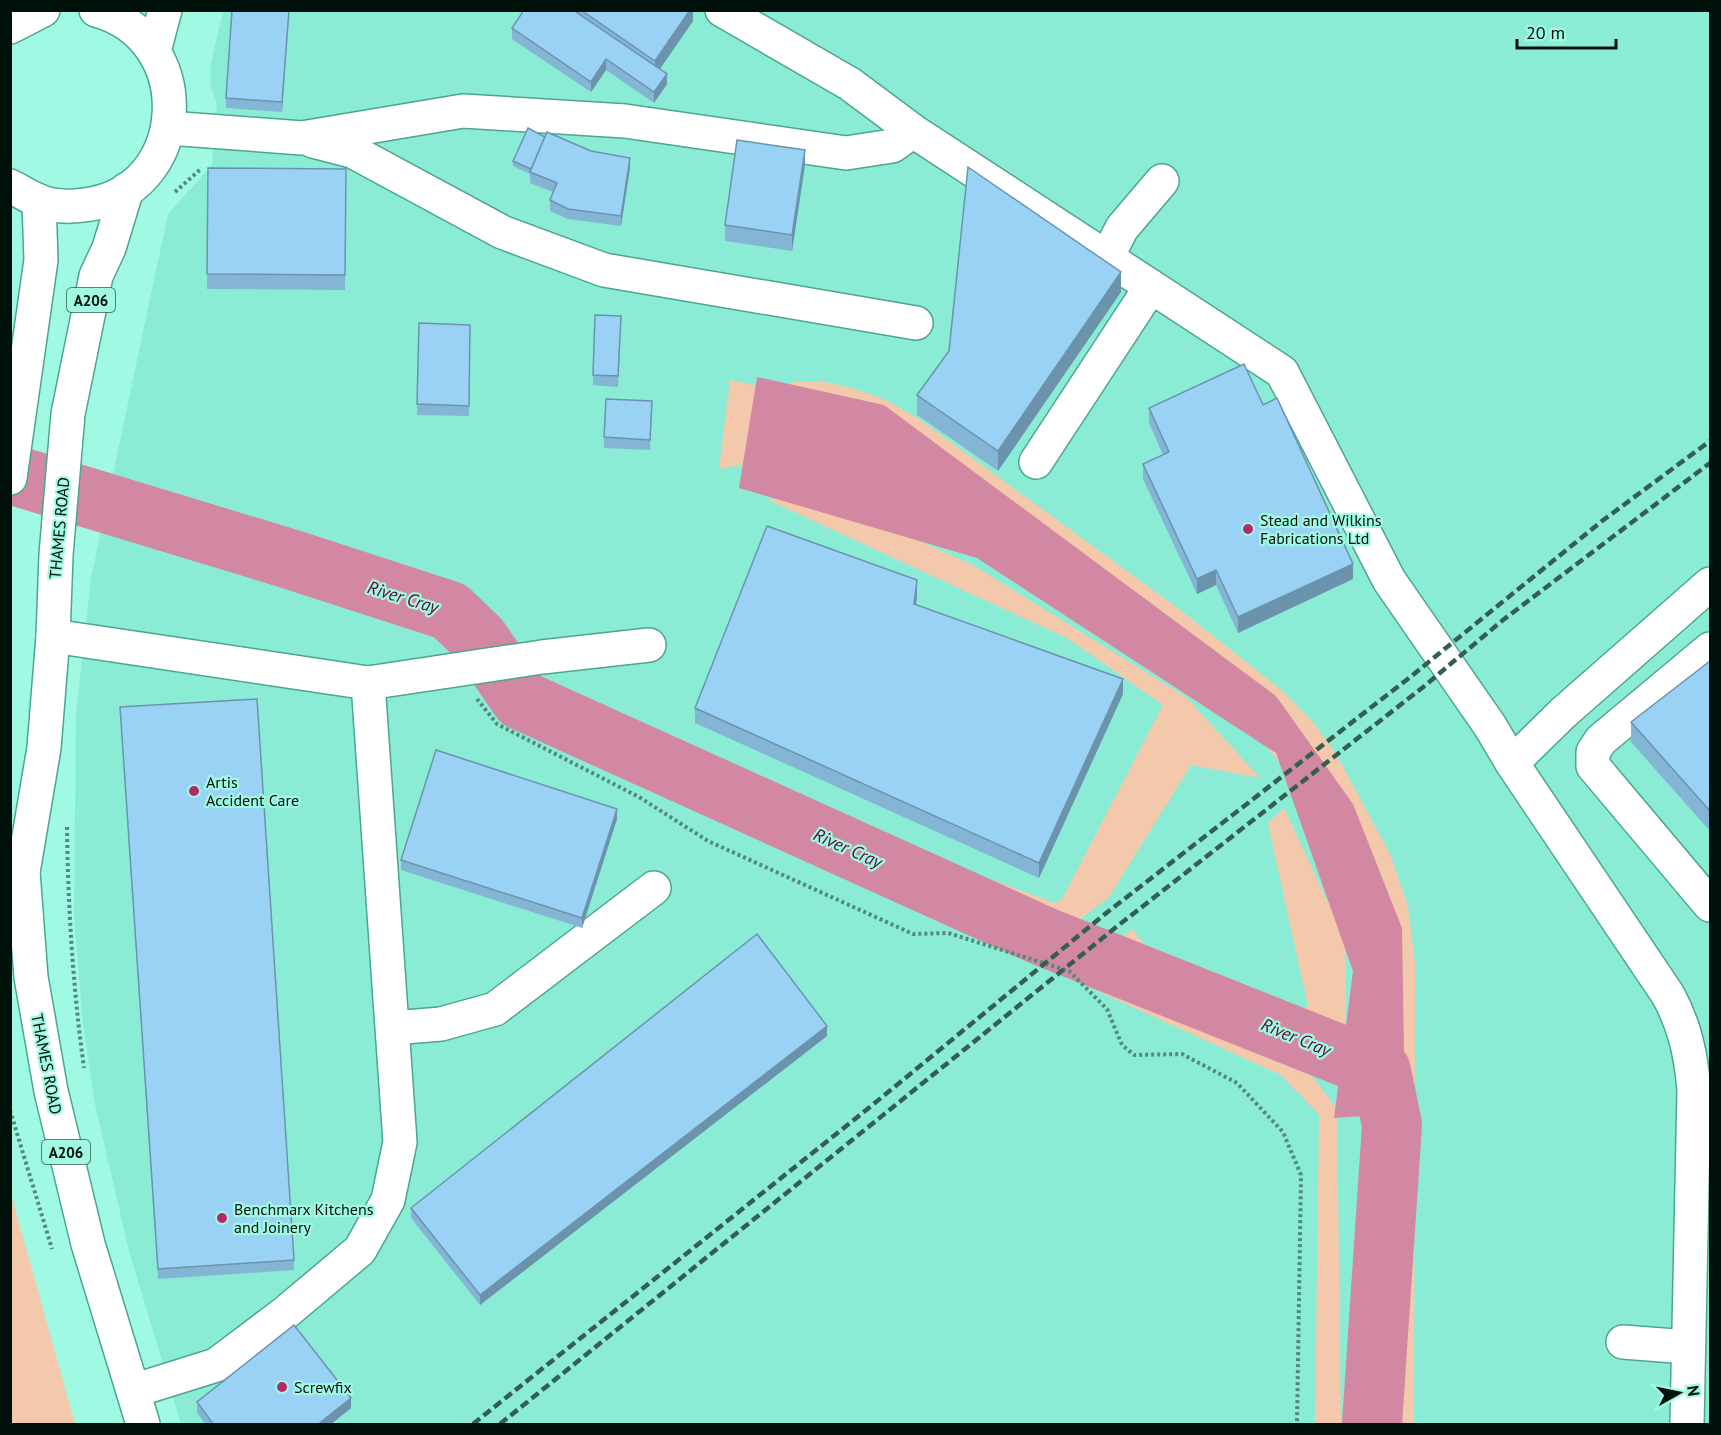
<svg xmlns="http://www.w3.org/2000/svg" width="1721" height="1435" font-family="'PT Sans',sans-serif">
	<style>
		.built { fill: #8becd5 }
		.green { fill: #f4c9ab }
		.water { fill: #d288a3 }
		.lines { fill: none; stroke-linecap: round; stroke-linejoin: round }
		.river { stroke: #d288a3; stroke-width: 60 }
		.minor-casing { stroke: #4ca591; stroke-width: 36 }
		.major-casing { stroke: #4ca591; stroke-width: 36 }
		.path { stroke: #53897b; stroke-width: 4; stroke-dasharray: 3 3; stroke-linecap: butt }
		.minor { stroke: #fff; stroke-width: 33 }
		.major { stroke: #fff; stroke-width: 33 }
		.rail { stroke: #355e53; stroke-width: 4.5; stroke-dasharray: 9 4.5; stroke-linecap: butt }
		.wall { fill: #84b5d4 }
		.shaded-wall { fill: #6c93ac }
		.building { fill: #9ad2f6; stroke: #6c93ac; stroke-width: 1.5 }
		.poi-dot { fill: #b32a6b; stroke: #a0f9e2; stroke-width: 2 }
		.labels { text-anchor: middle; dominant-baseline: central; stroke-width: 4.5; stroke-linejoin: round; paint-order: stroke }
		.shield { fill: #a0f9e2; stroke: #30564c; stroke-width: 1.5 }
		.shield-label { font-size: 15px; font-weight: bold; fill: #00100b }
		.poi-label { font-size: 16px; fill: #00100b; stroke: #a0f9e2; text-anchor: start }
		.street-label { font-size: 16px; fill: #00100b; stroke: #a0f9e2 }
		.water-label { font-size: 18px; font-style: italic; fill: #620836; stroke: #a0f9e2 }
	</style>
	<rect width="100%" height="100%" fill="#a0f9e2"/>
	<polygon class="built" points="223,11 1710,11 1710,1424 181,1424 129,1251 94,1100 82,1015 74,915 76,714 91,578 168,214 212,165 217,104 211,87 210,68"/>
	<g class="green">
		<polygon points="730,380 777,390 794,382 820,381 852,388 886,400 919,419 1187,615 1284,692 1311,720 1335,752 1390,854 1408,906 1415,964 1414,1424 1391,1424 1396,1001 1283,722 1279,762 1229,700 855,443 719,469"/>
		<polygon points="811,493 973,565 1186,697 1260,778 1191,765 1109,897 1060,935 755,793 1055,903 1062,899 1163,705 1067,638 768,500"/>
		<polygon points="1284,808 1346,941 1346,1063 1099,955 1132,929 1171,977 1263,1015 1308,1007 1268,823"/>
		<polygon points="1069,978 1309,1072 1337,1109 1341,1424 1315,1424 1319,1115 1281,1075"/>
		<polygon points="10,1194 11,1194 75,1424 11,1424"/>
	</g>
	<polygon class="water" points="757,377 884,405 1276,696 1353,804 1402,928 1405,1113 1334,1118 1353,971 1276,753 977,558 739,488"/>
	<g class="lines">
		<polyline class="river" points="10,474 293,560 450,611 479,639 521,700 1045,937 1381,1071 1392,1125 1372,1424"/>
		<defs>
			<g id="minor">
				<path d="M722 10 850 84 913 131 1282 372 1389 580 1490 726 1512 763 1668 995C1685 1026 1691 1055 1694 1090L1687 1424"/>
				<polyline points="168,128 302,138 463,111 625,121 846,153 892,146 913,131"/>
				<polyline points="313,141 352,151 502,232 604,270 916,323"/>
				<polyline points="1107,257 1122,228 1162,181"/>
				<polyline points="1036,462 1150,288"/>
				<polyline points="53,636 368,683 542,657 649,645"/>
				<polyline points="1710,649 1601,740 1593,752 1593,766 1710,905"/>
				<polyline points="1512,763 1563,713 1710,584"/>
				<polyline points="393,1028 441,1024 495,1009 654,888"/>
				<polyline points="1623,1342 1688,1347"/>
				<polyline points="133,1391 216,1365 285,1313 360,1250 388,1200 400,1142 368,683"/>
			</g>
			<g id="major">
				<polyline points="10,27 43,10"/>
				<polyline points="154,51 165,10"/>
				<path d="M10 186C20 191 29 197 39 201 53 207 69 207 84 205 191 193 200 38 96 10"/>
				<polyline points="10,478 41,260 39,201"/>
				<polyline points="19,851 23,872 31,977 51,1091 88,1244 143,1424"/>
				<polyline points="23,872 44,748 53,636 56,555 68,414 96,276 109,248 127,189"/>
			</g>
		</defs>
		<use href="#minor" class="minor-casing"/>
		<use href="#major" class="major-casing"/>
		<g class="path">
			<polyline points="175,192 202,168"/>
			<polyline points="477,699 497,724 639,797 708,841 913,934 948,933 1069,971 1107,1009 1122,1045 1134,1055 1182,1054 1237,1083 1283,1132 1301,1175 1297,1424"/>
			<path d="M67 827C68 908 73 988 84 1068"/>
			<polyline points="10,1110 52,1249"/>
		</g>
		<use href="#minor" class="minor"/>
		<use href="#major" class="major"/>
		<g class="rail">
			<polyline points="473,1424 870,1107 1105,914 1409,678 1602,521 1710,441"/>
			<polyline points="500,1424 1115,928 1422,688 1503,620 1710,463"/>
		</g>
	</g>
	<g class="wall">
		<polygon points="289,10 282,112 226,108 226,98"/>
		<polygon points="524,10 693,10 693,21 660,69 667,84 654,103 606,70 591,92 512,39 512,28"/>
		<polygon points="545,137 630,168 621,226 568,219 550,211 550,200 553,192 530,183 530,174 513,166 513,161"/>
		<polygon points="805,165 792,251 725,241 725,225"/>
		<polygon points="208,168 346,169 345,290 207,289"/>
		<polygon points="1121,292 998,471 917,415 917,395"/>
		<polygon points="419,323 470,325 469,416 417,415"/>
		<polygon points="621,326 618,387 593,385 593,375"/>
		<polygon points="652,401 650,450 604,448 604,437"/>
		<polygon points="1263,405 1353,579 1238,633 1216,585 1197,594 1143,479 1143,464 1163,455 1149,423 1149,408"/>
		<polygon points="917,595 916,605 1123,694 1039,878 695,723 695,708"/>
		<polygon points="1710,661 1710,831 1631,742 1631,722"/>
		<polygon points="120,707 294,1260 294,1270 158,1279"/>
		<polygon points="617,819 582,928 401,870 401,860"/>
		<polygon points="827,1036 480,1305 411,1218 411,1208"/>
		<polygon points="197,1402 351,1408 330,1425 206,1425 197,1413"/>
	</g>
	<g class="shaded-wall">
		<polygon points="289,10 289,12 282,112 282,102"/>
		<polygon points="690,10 693,10 693,21 655,76 655,61"/>
		<polygon points="606,59 606,70 591,92 591,82"/>
		<polygon points="667,74 667,84 654,103 654,92"/>
		<polygon points="805,150 805,165 792,251 792,235"/>
		<polygon points="630,158 630,168 621,226 621,216"/>
		<polygon points="1121,272 1121,292 998,471 998,451"/>
		<polygon points="1353,564 1353,579 1238,633 1238,617"/>
		<polygon points="1216,570 1216,585 1197,594 1197,579"/>
		<polygon points="917,580 917,595 914,620 914,604"/>
		<polygon points="1123,679 1123,694 1039,878 1039,863"/>
		<polygon points="617,809 617,819 582,928 582,918"/>
		<polygon points="827,1026 827,1036 480,1305 480,1295"/>
		<polygon points="351,1398 351,1408 330,1425 317,1425"/>
	</g>
	<g class="building">
		<polygon points="232,10 289,10 282,102 226,98"/>
		<polygon points="524,10 573,10 667,74 654,92 606,59 591,82 512,28"/>
		<polygon points="581,10 690,10 655,61"/>
		<polygon points="528,128 545,137 531,169 513,161"/>
		<polygon points="547,132 591,151 630,158 621,216 568,209 550,200 557,183 530,172"/>
		<polygon points="737,140 805,150 792,235 725,225"/>
		<polygon points="968,167 1121,272 998,451 917,395 949,351"/>
		<polygon points="208,168 346,169 345,275 207,274"/>
		<polygon points="595,315 621,316 618,376 593,375"/>
		<polygon points="419,323 470,325 469,406 417,404"/>
		<polygon points="1244,364 1263,405 1277,398 1353,564 1238,617 1216,570 1197,579 1143,464 1169,452 1149,408"/>
		<polygon points="606,399 652,401 650,440 604,437"/>
		<polygon points="767,526 917,580 914,604 1123,679 1039,863 695,708"/>
		<polygon points="1710,661 1710,811 1631,722"/>
		<polygon points="257,699 294,1260 158,1269 120,707"/>
		<polygon points="436,750 617,809 582,918 401,860"/>
		<polygon points="757,934 827,1026 480,1295 411,1208"/>
		<polygon points="294,1325 351,1398 317,1425 214,1425 197,1402"/>
	</g>
	<g class="poi-dot">
		<circle cx="1248" cy="529" r="6"/>
		<circle cx="194" cy="791" r="6"/>
		<circle cx="222" cy="1218" r="6"/>
		<circle cx="282" cy="1387" r="6"/>
	</g>
	<g class="labels">
		<g class="shield">
			<rect x="67" y="288" width="48" height="24" rx="4.5"/>
			<rect x="42" y="1140" width="48" height="24" rx="4.5"/>
		</g>
		<g class="shield-label">
			<text x="91" y="300">A206</text>
			<text x="66" y="1152">A206</text>
		</g>
		<g class="poi-label">
			<text x="1260" y="520">Stead and Wilkins<tspan x="1260" dy="18">Fabrications Ltd</tspan></text>
			<text x="206" y="782">Artis<tspan x="206" dy="18">Accident Care</tspan></text>
			<text x="234" y="1209">Benchmarx Kitchens<tspan x="234" dy="18">and Joinery</tspan></text>
			<text x="294" y="1387">Screwfix</text>
		</g>
		<g class="street-label">
			<text transform="translate(59 528) rotate(-85)">THAMES ROAD</text>
			<text transform="translate(47 1064) rotate(79)">THAMES ROAD</text>
		</g>
		<g class="water-label">
			<text transform="translate(403 597) rotate(17)">River Cray</text>
			<text transform="translate(848 848) rotate(24)">River Cray</text>
			<text transform="translate(1296 1037) rotate(22)">River Cray</text>
		</g>
	</g>
	<rect width="1721" height="1435" fill="none" stroke="#00100b" stroke-width="24"/>
	<g transform="translate(1679 1393) rotate(81)" stroke="#a0f9e2" stroke-width="4.5" paint-order="stroke">
	<path d="M0-4.5L10 22L0 15L-10 22Z" fill="#00100b"/>
	<text y="-9" font-size="16" font-weight="bold" text-anchor="middle" fill="#00100b">N</text>
	</g>
	<path d="M1517 39v9h99v-9" fill="none" stroke="#00100b" stroke-width="3"/>
	<text x="1526" y="39" font-size="18" fill="#00100b" stroke="#a0f9e2" stroke-width="4.5" paint-order="stroke">20 m</text>
</svg>
